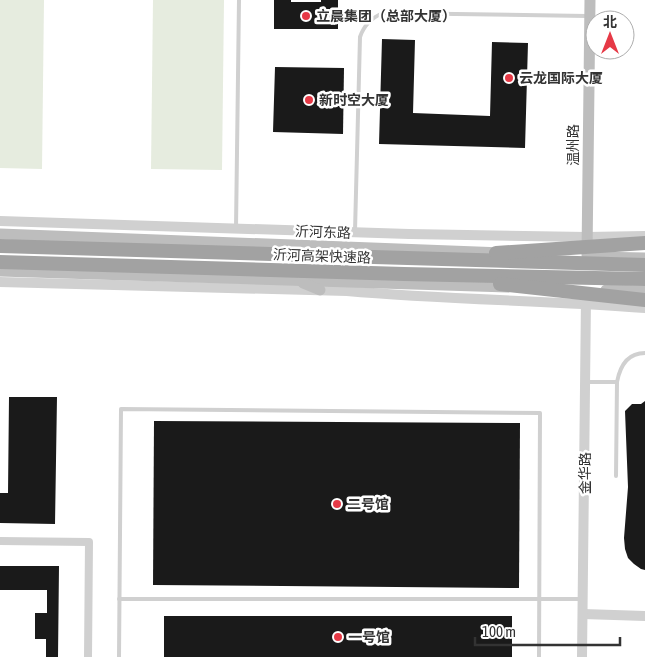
<svg xmlns="http://www.w3.org/2000/svg" width="645" height="657" font-family="'Asap Condensed','Noto Sans SC',sans-serif">
	<style>
		.green { fill: #e6ecdf }
		.building { fill: #1a1a1a }
		.lines { fill: none; stroke-linecap: round; stroke-linejoin: round }
		.service { stroke: #d0d0d0; stroke-width: 4 }
		.minor { stroke: #d0d0d0; stroke-width: 8 }
		.tertiary { stroke: #d0d0d0; stroke-width: 10 }
		.secondary { stroke: #bdbdbd; stroke-width: 11 }
		.trunk-bridge { stroke: #a2a2a2; stroke-width: 14 }
		.poi-dot { fill: #e63946; stroke: #fff; stroke-width: 2 }
		.labels { text-anchor: middle; dominant-baseline: central; stroke-width: 5; stroke-linejoin: round; paint-order: stroke }
		.poi-label { font-size: 14px; font-weight: bold; fill: #333; stroke: #fff; text-anchor: start }
		.street-label { font-size: 14px; fill: #333; stroke: #fff }
	</style>
	<rect width="100%" height="100%" fill="#fff"/>
	<g class="green">
		<polygon points="0,0 44,0 42,169 0,168"/>
		<polygon points="153,0 224,0 222,170 151,169"/>
	</g>
	<g class="building">
		<polygon points="274,0 291,0 291,2 321,2 321,0 338,0 338,29 274,29"/>
		<polygon points="382,39 415,40 413,113 490,116 492,42 528,43 525,148 379,144"/>
		<polygon points="275,67 344,68 343,134 273,132"/>
		<polygon points="9,397 57,397 55,524 0,523 0,493 8,493"/>
		<polygon points="645,401 645,570 641,569 634,564 628,558 625,549 624,538 628,487 625,411 632,404 641,404"/>
		<polygon points="154,421 520,423 519,588 153,585"/>
		<polygon points="0,566 59,566 58,657 46,657 46,639 35,639 35,613 47,613 47,590 0,590"/>
		<rect x="164" y="616" width="348" height="41"/>
	</g>
	<g class="lines">
		<g class="service">
			<polyline points="236,228 239,0"/>
			<path d="M355 231 360 37C364 25 371 18 383 13L587 16"/>
			<path d="M585 382H617C620 366 627 353 645 353"/>
			<polyline points="616,476 617,382"/>
			<polyline points="119,599 582,599"/>
			<polyline points="119,657 121,409 540,413 539,657"/>
		</g>
		<polyline class="minor" points="0,541 89,542 88,657"/>
		<g class="tertiary">
			<polyline points="0,221 409,234 587,237 645,236"/>
			<path d="M0 282 347 291C446 300 546 300 645 308"/>
			<polyline points="583,614 645,616"/>
			<polyline points="582,657 586,298"/>
		</g>
		<g class="secondary">
			<polyline points="0,234 503,253"/>
			<polyline points="587,255 590,0"/>
			<polyline points="592,257 645,258"/>
			<polyline points="0,271 508,287"/>
			<polyline points="303,283 320,290"/>
			<polyline points="606,290 645,291"/>
		</g>
		<g class="trunk-bridge">
			<polyline points="0,246 645,265"/>
			<polyline points="496,253 645,243"/>
			<polyline points="0,262 404,274 645,279"/>
			<polyline points="500,284 645,300"/>
		</g>
	</g>
	<g class="poi-dot">
		<circle cx="306" cy="16" r="5"/>
		<circle cx="509" cy="78" r="5"/>
		<circle cx="309" cy="100" r="5"/>
		<circle cx="337" cy="504" r="5"/>
		<circle cx="338" cy="637" r="5"/>
	</g>
	<g class="labels">
		<g class="poi-label">
			<text x="316" y="16">立晨集团（总部大厦）</text>
			<text x="519" y="78">云龙国际大厦</text>
			<text x="319" y="100">新时空大厦</text>
			<text x="347" y="504">二号馆</text>
			<text x="348" y="637">一号馆</text>
		</g>
		<g class="street-label">
			<text transform="translate(573 145) rotate(-90)">温州路</text>
			<text transform="translate(323 232) rotate(2)">沂河东路</text>
			<text transform="translate(322 256) rotate(2)">沂河高架快速路</text>
			<text transform="translate(585 473) rotate(-90)">金华路</text>
		</g>
	</g>
	<g transform="translate(610 35)"><circle r="24" fill="#ffffff" stroke="#adadad"/>
	<path d="M0-4L9 19L0 12L-9 19Z" fill="#e63946"/>
	<text y="-8" font-size="14" font-weight="bold" text-anchor="middle" fill="#333333">北</text>
	</g>
	<path d="M475 637v8h145v-8" fill="none" stroke="#333333" stroke-width="2.5"/>
	<text x="482" y="637" font-size="15" fill="#333333" stroke="#ffffff" stroke-width="4" paint-order="stroke">100 m</text>
</svg>
